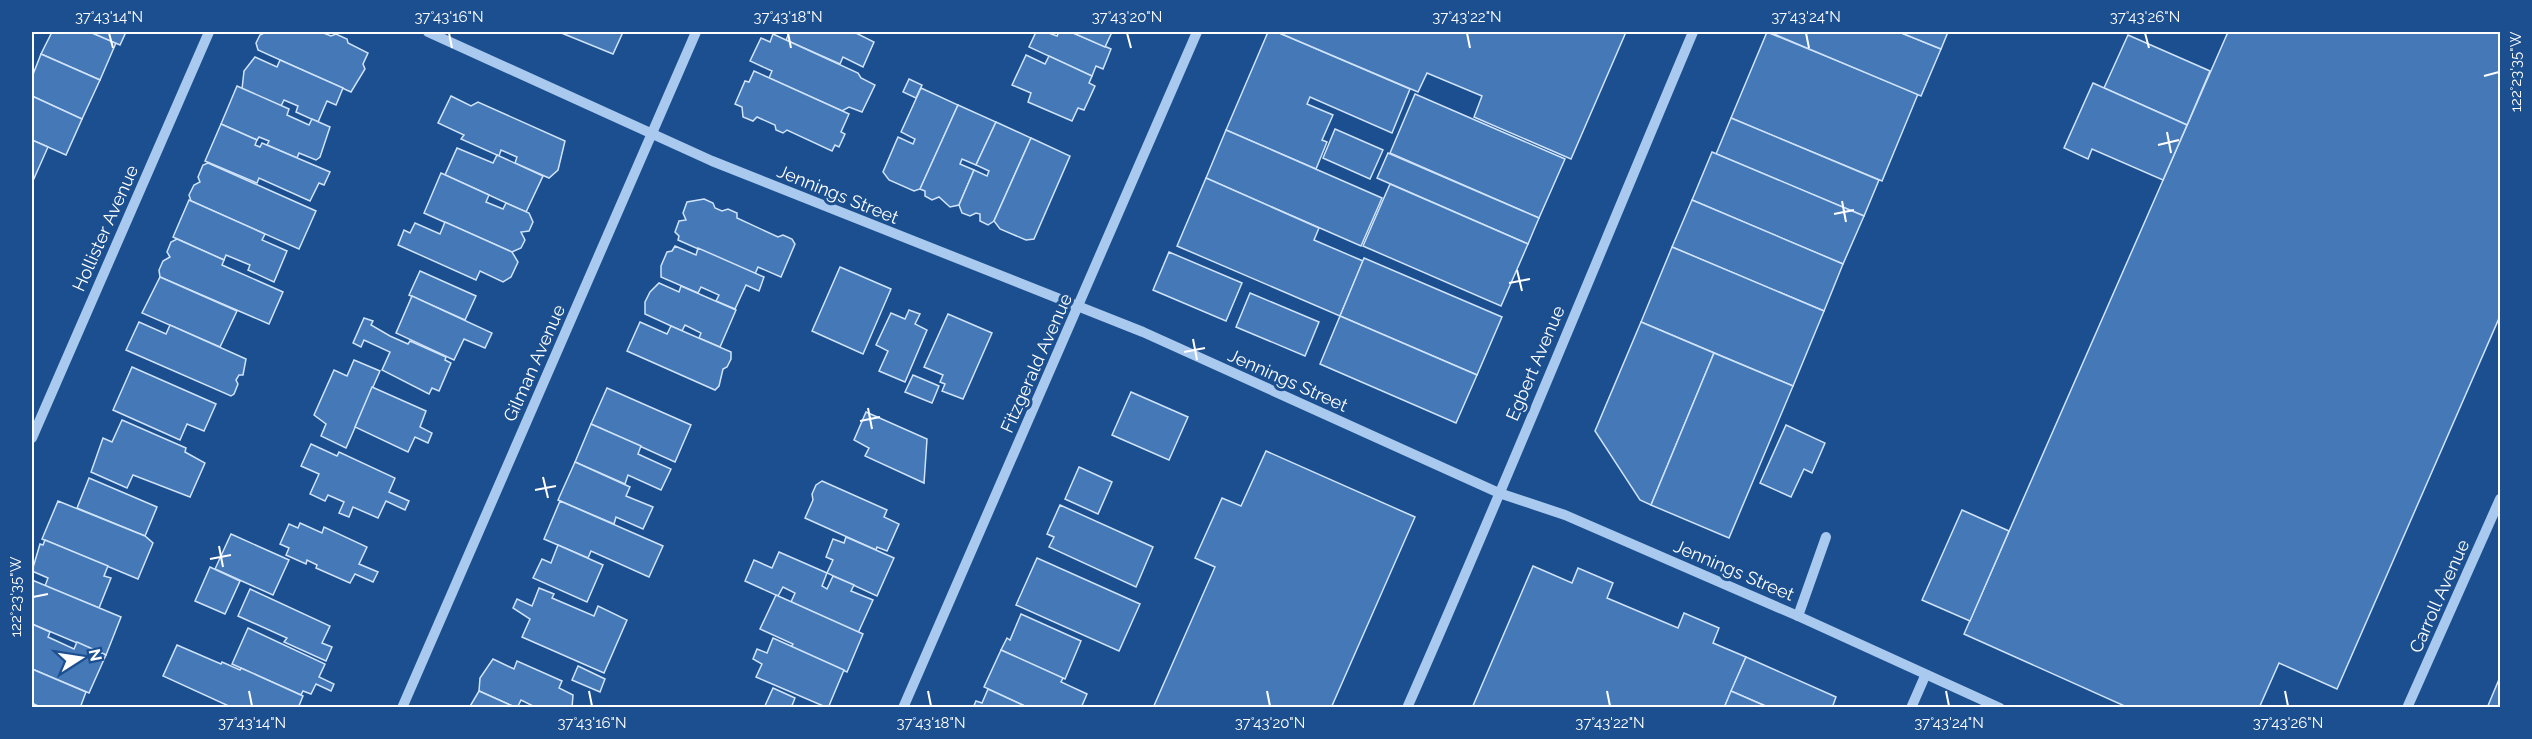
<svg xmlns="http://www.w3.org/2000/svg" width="2532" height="739" font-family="Raleway,sans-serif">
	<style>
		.building { fill: #4478b7; stroke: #cfe3fa; stroke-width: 1.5 }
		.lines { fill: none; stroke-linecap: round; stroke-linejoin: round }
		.minor { stroke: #a9c9ee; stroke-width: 10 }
		.ticks { fill: none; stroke: #fff; stroke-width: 2 }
		.labels { text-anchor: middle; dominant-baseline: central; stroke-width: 6; stroke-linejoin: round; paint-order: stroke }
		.street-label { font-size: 18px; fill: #fff; stroke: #1b4f8f }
		.neatline { fill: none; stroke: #fff; stroke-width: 2 }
		.ticks-label { font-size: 15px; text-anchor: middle; fill: #fff }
	</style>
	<rect width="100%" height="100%" fill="#1b4f8f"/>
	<g class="building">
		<polygon points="52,32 90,32 116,43 100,80 41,54"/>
		<polygon points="90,32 126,32 120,45"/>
		<polygon points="266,32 321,32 331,36 336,34 347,39 348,43 368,53 363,64 365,69 351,92 258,50 256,43 260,35"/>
		<polygon points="559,32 623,32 613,54"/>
		<polygon points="786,32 854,32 874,42 863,67 843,57 840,64 786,40 789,33"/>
		<polygon points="1036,32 1046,32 1057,36 1059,32 1071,32 1111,49 1103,69 1096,66 1092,76 1029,47"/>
		<polygon points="1071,32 1112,32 1105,47"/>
		<polygon points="1268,32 1277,32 1410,89 1392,133 1310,97 1307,104 1333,115 1322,140 1327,142 1316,169 1226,130"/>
		<polygon points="1277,32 1626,32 1571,159 1474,117 1482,96 1427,73 1418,92"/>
		<polygon points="1767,32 1918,94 1882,181 1731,118"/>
		<polygon points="1769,32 1899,32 1941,49 1921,96"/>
		<polygon points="1899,32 1948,32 1941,49"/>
		<polygon points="2228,32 2500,32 2500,316 2337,689 2279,663 2259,708 2129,708 1964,634"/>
		<polygon points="773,34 858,73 861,78 875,85 862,112 849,107 842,111 769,78 772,71 750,61 761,38 770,42"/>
		<polygon points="2128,35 2210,71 2187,125 2104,88"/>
		<polygon points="41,54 100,80 82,119 32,96 32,77"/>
		<polygon points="1026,55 1045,64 1049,56 1092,76 1089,83 1095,86 1084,110 1078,108 1072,121 1028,102 1031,93 1012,85"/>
		<polygon points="255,57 277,67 280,60 343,88 336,105 327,101 318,122 296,112 298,106 284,100 281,106 242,89 244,71"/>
		<polygon points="754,71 849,114 841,132 845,134 839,147 835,145 832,151 787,130 783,133 776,130 775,125 757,117 753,121 743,117 742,107 735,104 745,81 749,82"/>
		<polygon points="909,79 922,85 916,98 903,92"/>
		<polygon points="2093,83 2187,125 2163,180 2092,149 2088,159 2064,148"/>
		<polygon points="237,86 289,109 287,115 309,125 312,119 330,127 320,157 316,160 299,153 297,158 267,145 269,141 259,137 257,140 221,124"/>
		<polygon points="921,88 958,105 920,189 914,191 889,180 883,172 898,137 913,144 915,139 901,132"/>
		<polygon points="1415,94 1565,159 1539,218 1390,153"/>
		<polygon points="32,96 82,119 66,155 32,140"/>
		<polygon points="451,96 471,106 478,102 565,141 558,170 549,178 515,163 517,157 501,150 499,156 461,139 464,135 438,123"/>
		<polygon points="958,105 996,122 976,165 962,159 960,164 974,170 959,205 950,207 939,197 932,200 925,196 925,191 920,189"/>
		<polygon points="1731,118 1879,180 1864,216 1716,154"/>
		<polygon points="996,122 1031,138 994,221 988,225 980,221 980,214 976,213 970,216 962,213 959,205 974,170 987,176 989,171 976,165"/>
		<polygon points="221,124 257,140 255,145 260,147 262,143 330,172 324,185 319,183 310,201 259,178 257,183 205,161"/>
		<polygon points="1335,129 1383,150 1370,179 1323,158"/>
		<polygon points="1226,130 1382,198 1361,246 1206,178"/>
		<polygon points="1031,138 1070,156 1034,239 1026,240 1000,229 994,221"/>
		<polygon points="32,140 48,147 32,183"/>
		<polygon points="457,148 493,163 497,155 543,176 526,212 445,175"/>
		<polygon points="1712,152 1864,216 1843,264 1692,200"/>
		<polygon points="1388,153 1539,218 1528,244 1377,178"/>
		<polygon points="208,163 316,211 299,249 191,201 189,195 194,185 200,182 198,177 203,165"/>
		<polygon points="441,173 489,195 486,202 503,209 506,203 529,213 533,222 529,231 521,232 525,240 521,248 512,252 424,213"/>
		<polygon points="1206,178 1319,228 1314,240 1363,261 1340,316 1177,246"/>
		<polygon points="1390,184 1528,244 1501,306 1363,246"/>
		<polygon points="704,199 713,203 715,208 722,211 728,209 737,213 737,218 778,237 783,235 792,239 795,244 781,277 758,267 755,274 678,240 679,236 675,232 679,221 686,220 683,213 687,202"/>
		<polygon points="189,200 265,234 262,240 287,251 274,282 248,270 250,265 226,255 224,260 173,237"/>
		<polygon points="1692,200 1843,264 1824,311 1672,247"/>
		<polygon points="445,222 512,252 518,262 511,277 503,282 480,271 476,280 398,245 404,230 410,233 415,223 440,234"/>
		<polygon points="177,239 224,260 222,265 283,292 269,324 160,277 159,270 163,261 170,257 167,252 171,242"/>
		<polygon points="675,246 696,255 698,248 764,277 759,291 746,285 735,309 716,301 719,295 701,287 698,293 661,277 661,266 667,252 672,251"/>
		<polygon points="1672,247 1824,311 1793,386 1641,322"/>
		<polygon points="1169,252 1242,283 1226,321 1153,290"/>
		<polygon points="1364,258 1502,317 1477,375 1340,316"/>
		<polygon points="840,267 891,289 863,354 812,331"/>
		<polygon points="420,271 476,296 465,320 409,295"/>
		<polygon points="160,277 237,311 220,347 142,313"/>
		<polygon points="659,283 679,292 681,286 736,310 720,347 699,338 701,333 685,325 682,331 645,314 645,302 650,292"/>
		<polygon points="1250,293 1319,322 1305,356 1236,327"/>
		<polygon points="412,296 492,333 485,348 464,339 454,360 396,333"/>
		<polygon points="909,310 920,314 915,324 927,330 905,382 879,371 888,351 876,345 891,313 905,319"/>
		<polygon points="948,314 992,333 963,399 942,391 945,384 940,382 943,375 924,367"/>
		<polygon points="1340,316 1477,375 1456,423 1320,364"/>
		<polygon points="364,318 373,321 371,325 390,336 408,344 410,341 446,357 445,360 451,363 439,391 432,388 429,394 382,370 390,352 364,340 361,347 353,343"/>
		<polygon points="139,322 166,334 170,325 246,359 243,375 239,375 236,380 238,384 234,394 231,396 126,350"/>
		<polygon points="640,322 667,334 671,326 731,352 731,359 727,367 723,369 719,386 715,390 627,351"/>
		<polygon points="1641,322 1714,353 1651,505 1640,500 1595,431"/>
		<polygon points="1714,353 1793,386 1729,538 1651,505"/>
		<polygon points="354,360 380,371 346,448 321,436 326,424 314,415 334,370 347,376"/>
		<polygon points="132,367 216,404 204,431 187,424 180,440 113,410"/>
		<polygon points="913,375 939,386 932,403 905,392"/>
		<polygon points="372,387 426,411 420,427 432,433 428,443 415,437 408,452 355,427"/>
		<polygon points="607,388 691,425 675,462 591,424"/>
		<polygon points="1131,392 1188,417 1169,460 1112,435"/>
		<polygon points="866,412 927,439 924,483 865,456 869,448 854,440"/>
		<polygon points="122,420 186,448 185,452 205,463 190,497 133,475 127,488 91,472 103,438 112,442"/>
		<polygon points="591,424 641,446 638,454 671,469 661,490 628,475 625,484 575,462"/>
		<polygon points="1786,425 1825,443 1812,473 1804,469 1791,497 1760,483"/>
		<polygon points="311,444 337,456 339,452 395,478 389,492 409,501 405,510 386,501 378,518 353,507 349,517 339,513 344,502 328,495 325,501 310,494 319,474 301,466"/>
		<polygon points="1266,451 1415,517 1331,708 1153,708 1215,567 1195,558 1222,498 1241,506"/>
		<polygon points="575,462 630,487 626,496 653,507 643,529 616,517 614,524 558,500"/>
		<polygon points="1079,467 1112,482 1098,514 1065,499"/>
		<polygon points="89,478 157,507 145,536 77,508"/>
		<polygon points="822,481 887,510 884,517 899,524 887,551 877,547 876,550 805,518 813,500 812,494 816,485"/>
		<polygon points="58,501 145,536 153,543 138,579 42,539"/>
		<polygon points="560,501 663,546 649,577 591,551 588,558 544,539"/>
		<polygon points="1060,505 1153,547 1136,587 1049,547 1054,537 1047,534"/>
		<polygon points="1962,510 2009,531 1970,621 1922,600"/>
		<polygon points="300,523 322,533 324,527 367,547 359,564 378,572 373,582 355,574 350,583 316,568 317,565 307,560 306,564 286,555 289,548 280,544 289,524 298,528"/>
		<polygon points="231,534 289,560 273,595 215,569"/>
		<polygon points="846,537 894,558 877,596 827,573 833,560 826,557 833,539 844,543"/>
		<polygon points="45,540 108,566 104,576 111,578 99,608 45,586 48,578 32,571 40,544 43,545"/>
		<polygon points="558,545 603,565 587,602 533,578 542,559 551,563"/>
		<polygon points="779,552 827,573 822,586 827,589 833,576 854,585 851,591 873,600 858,633 791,602 795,593 783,587 778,596 745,581 754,560 772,568"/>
		<polygon points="1037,558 1140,604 1119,651 1016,605"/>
		<polygon points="1533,566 1572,583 1578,568 1613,583 1607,598 1678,628 1684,613 1719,628 1713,643 1746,657 1724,708 1472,708"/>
		<polygon points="210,567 240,581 225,614 195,601"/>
		<polygon points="32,580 121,617 106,655 32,624"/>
		<polygon points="539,588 554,594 552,598 594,616 598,606 627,620 604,673 522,637 530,619 513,608 517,599 532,606"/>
		<polygon points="250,589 330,626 322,643 332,647 326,661 284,642 287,638 238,616"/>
		<polygon points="776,595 863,634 847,672 791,647 793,644 760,629"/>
		<polygon points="1021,614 1081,641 1065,679 1001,650 1007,638 1010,640"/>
		<polygon points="32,624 50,632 48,637 74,649 77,642 106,655 89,693 32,669"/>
		<polygon points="248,628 325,664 319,677 334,684 331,691 316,684 311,694 303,691 301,695 232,664"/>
		<polygon points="773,638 844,670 828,708 756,677 762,664 753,659 757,649 767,653"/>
		<polygon points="177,645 221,664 222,662 240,670 241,668 303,696 298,708 233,708 163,676"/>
		<polygon points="1001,650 1063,678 1061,682 1087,694 1081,708 1029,708 984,687"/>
		<polygon points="1746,657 1836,697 1832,708 1770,708 1731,691"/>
		<polygon points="493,659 514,669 517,661 562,681 559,688 573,695 572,708 537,708 521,700 517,708 479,691 480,678"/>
		<polygon points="578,666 605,679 600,692 572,680"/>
		<polygon points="32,669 86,692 80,708 42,708 32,703"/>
		<polygon points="2500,677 2500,708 2487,708"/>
		<polygon points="773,688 795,698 791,708 764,708"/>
		<polygon points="988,689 1029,708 973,708 976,701 982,703"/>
		<polygon points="479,691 517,708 469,708"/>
		<polygon points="1731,691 1770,708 1724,708"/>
	</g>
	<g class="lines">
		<g class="minor">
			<polyline points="428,32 712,161 1143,332 1499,493 1565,515 1798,616 2000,708"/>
			<polyline points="32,438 209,32"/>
			<polyline points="1798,616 1826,537"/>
			<polyline points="402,708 696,32"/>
			<polyline points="903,708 1197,32"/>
			<path d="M1407 708C1506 484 1598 257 1693 32"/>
			<polyline points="1911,708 1925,676"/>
			<polyline points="2407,708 2500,499"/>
		</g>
	</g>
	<path class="ticks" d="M109 33 113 48M449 33 452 48M788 33 791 48M1127 33 1131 48M1467 33 1470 48M1806 33 1809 48M2145 33 2149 48M2484 76 2499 72M2167 132 2171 153M2158 145 2179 140M1842 201 1846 222M1834 214 1854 210M1517 270 1522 291M1509 283 1530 279M1193 339 1197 360M1184 352 1205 348M868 408 872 429M860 421 880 417M543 477 548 498M535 490 556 486M219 546 223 567M210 559 231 555M33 597 48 594M249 691 252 706M589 691 592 706M928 691 931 706M1267 691 1270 706M1607 691 1610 706M1946 691 1949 706M2285 691 2288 706"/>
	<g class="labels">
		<g class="street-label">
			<text transform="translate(838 194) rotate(22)">Jennings Street</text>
			<text transform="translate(105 228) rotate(-66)">Hollister Avenue</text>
			<text transform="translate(534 363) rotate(-66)">Gilman Avenue</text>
			<text transform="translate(1036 363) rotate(-66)">Fitzgerald Avenue</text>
			<text transform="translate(1535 363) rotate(-67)">Egbert Avenue</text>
			<text transform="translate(1288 380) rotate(24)">Jennings Street</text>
			<text transform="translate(1734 570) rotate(23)">Jennings Street</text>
			<text transform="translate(2439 596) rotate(-66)">Carroll Avenue</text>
		</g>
	</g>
	<rect width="2532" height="739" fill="none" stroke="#1b4f8f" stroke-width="66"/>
	<g transform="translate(81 658) rotate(78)" stroke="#1b4f8f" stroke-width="4.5" paint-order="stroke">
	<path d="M0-4.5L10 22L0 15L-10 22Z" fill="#ffffff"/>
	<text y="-9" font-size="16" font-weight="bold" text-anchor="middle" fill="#ffffff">N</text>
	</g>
	<rect x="33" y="33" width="2466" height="673" class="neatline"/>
	<g class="ticks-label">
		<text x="109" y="22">37°43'14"N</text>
		<text x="449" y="22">37°43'16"N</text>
		<text x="788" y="22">37°43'18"N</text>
		<text x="1127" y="22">37°43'20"N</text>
		<text x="1467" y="22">37°43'22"N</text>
		<text x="1806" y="22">37°43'24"N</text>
		<text x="2145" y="22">37°43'26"N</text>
		<text transform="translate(2516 72) rotate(-90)" y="5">122°23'35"W</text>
		<text transform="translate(16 597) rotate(-90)" y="5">122°23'35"W</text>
		<text x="252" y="728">37°43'14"N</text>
		<text x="592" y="728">37°43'16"N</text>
		<text x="931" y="728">37°43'18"N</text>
		<text x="1270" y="728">37°43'20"N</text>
		<text x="1610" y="728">37°43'22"N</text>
		<text x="1949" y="728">37°43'24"N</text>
		<text x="2288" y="728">37°43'26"N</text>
	</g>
</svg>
